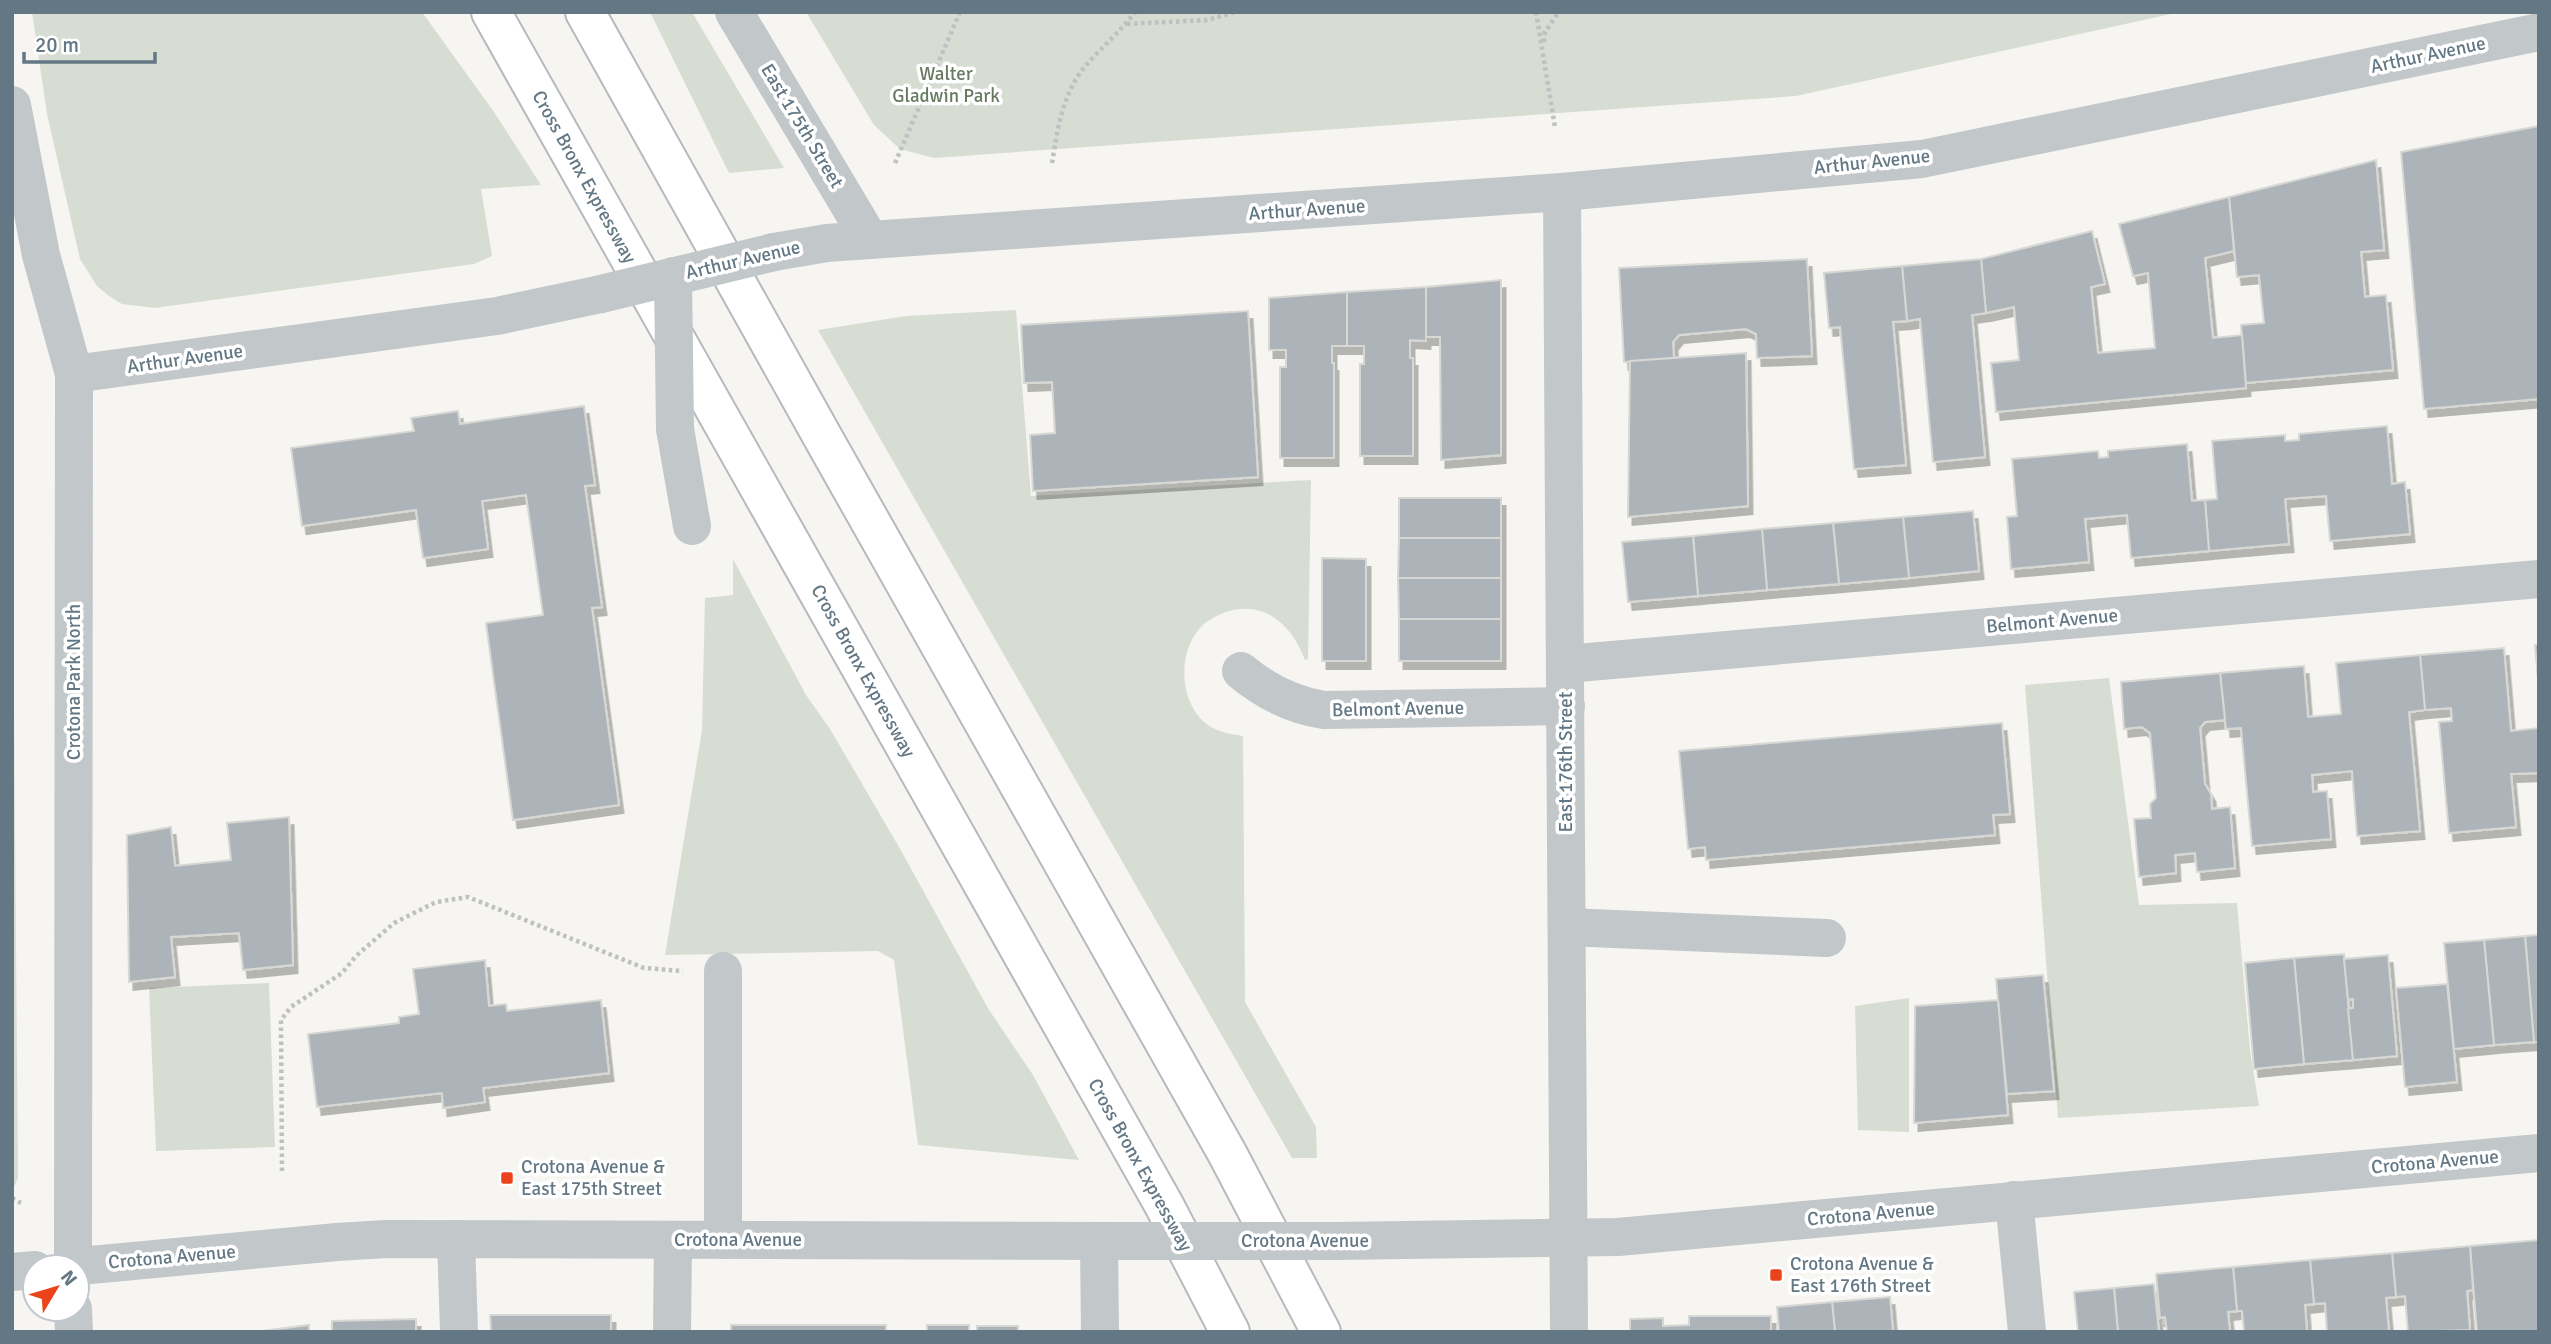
<svg xmlns="http://www.w3.org/2000/svg" width="2551" height="1344" font-family="Signika,sans-serif">
	<style>
		.green { fill: #d7ddd2 }
		.building { fill: #acb4b9; stroke: #d7d7d4; stroke-width: 2; filter: url(#shadow) }
		.lines { fill: none; stroke-linecap: round; stroke-linejoin: round }
		.highway-casing { stroke: #b7babd; stroke-width: 42 }
		.path { stroke: #bec0c2; stroke-width: 4.5; stroke-dasharray: 3.5 3.5; stroke-linecap: butt }
		.minor { stroke: #c2c7c9; stroke-width: 38 }
		.highway { stroke: #fff; stroke-width: 38 }
		.minor-bridge { stroke: #c2c7c9; stroke-width: 38 }
		.poi-dot { fill: #eb431c; stroke: #fff; stroke-width: 2.5 }
		.labels { text-anchor: middle; dominant-baseline: central; stroke-width: 7; stroke-linejoin: round; paint-order: stroke }
		.street-label { font-size: 19px; fill: #637784; stroke: #fff }
		.park-label { font-size: 19px; fill: #687b62; stroke: #fff }
		.poi-label { font-size: 19px; fill: #637784; stroke: #fff; text-anchor: start }
	</style>
	<defs>
		<filter id="shadow"><feDropShadow dx="4.5" dy="8" stdDeviation="0" flood-color="#0004"/></filter>
	</defs>
	<rect width="100%" height="100%" fill="#f6f5f1"/>
	<g class="green">
		<polygon points="32,12 422,12 494,112 541,185 481,189 492,256 474,264 155,308 122,304 109,296 97,286 80,259 47,114"/>
		<polygon points="650,12 692,12 784,168 729,173"/>
		<polygon points="806,12 2180,12 1796,96 934,158 900,149 874,125"/>
		<path d="M1016 310 1031 496 1311 480 1308 659 1305 660C1293 628 1269 603 1233 610 1221 613 1208 619 1200 628 1177 653 1179 704 1208 725 1218 732 1231 734 1243 736L1245 1002 1316 1127 1317 1158H1292L818 330 906 316Z"/>
		<polygon points="12,474 18,1178 12,1191"/>
		<polygon points="733,559 806,695 830,729 899,847 989,1010 1033,1075 1079,1160 918,1145 894,960 878,951 665,955 702,730 705,598 733,595"/>
		<polygon points="2109,678 2139,905 2237,903 2250,1051 2259,1106 2058,1118 2025,685"/>
		<polygon points="269,983 275,1147 156,1151 149,988"/>
		<polygon points="1909,998 1909,1132 1858,1130 1855,1006"/>
	</g>
	<g class="building">
		<polygon points="2539,126 2539,399 2424,409 2401,152"/>
		<polygon points="2376,160 2384,250 2361,252 2365,297 2386,295 2393,370 2246,383 2241,325 2264,323 2259,275 2237,277 2229,197"/>
		<polygon points="2229,197 2234,251 2205,258 2213,338 2242,335 2246,388 1996,412 1991,363 2019,360 2014,307 1986,313 1981,259 2092,231 2105,284 2091,287 2098,353 2155,348 2148,273 2133,276 2119,224"/>
		<polygon points="1807,259 1812,356 1757,358 1756,334 1746,329 1679,335 1673,342 1674,358 1624,362 1619,268"/>
		<polygon points="1981,259 1986,313 1972,315 1985,457 1933,462 1920,319 1907,321 1902,266"/>
		<polygon points="1902,266 1907,321 1893,322 1906,465 1854,469 1840,327 1829,328 1824,273"/>
		<polygon points="1501,280 1501,455 1441,460 1440,337 1426,337 1426,287"/>
		<polygon points="1426,287 1426,341 1410,340 1410,358 1413,358 1413,456 1360,456 1360,364 1364,364 1364,346 1347,346 1347,292"/>
		<polygon points="1347,292 1347,346 1332,346 1332,363 1334,363 1334,458 1280,458 1280,367 1286,367 1286,350 1269,350 1269,298"/>
		<polygon points="1248,311 1258,477 1033,491 1030,435 1055,433 1052,382 1024,383 1021,325"/>
		<polygon points="1746,353 1748,506 1628,517 1630,361"/>
		<polygon points="584,406 595,485 585,486 602,607 592,608 619,805 513,820 486,623 543,615 526,495 482,501 488,549 423,558 416,510 302,526 291,448 414,431 411,418 458,411 460,424"/>
		<polygon points="2387,426 2392,484 2405,482 2410,534 2330,541 2326,496 2285,499 2289,544 2209,551 2205,500 2217,499 2212,441 2285,435 2285,441 2299,440 2299,434"/>
		<polygon points="2187,444 2192,501 2205,500 2209,551 2131,558 2127,515 2085,519 2089,562 2011,569 2007,517 2017,516 2012,459 2098,451 2099,458 2108,457 2108,451"/>
		<rect x="1399" y="498" width="102" height="40"/>
		<polygon points="1973,511 1979,571 1909,578 1903,517"/>
		<polygon points="1903,517 1909,578 1839,584 1833,523"/>
		<polygon points="1833,523 1839,584 1767,590 1762,529"/>
		<polygon points="1762,529 1767,590 1698,596 1693,536"/>
		<polygon points="1693,536 1698,596 1628,602 1622,542"/>
		<polygon points="1399,538 1501,538 1501,578 1398,578"/>
		<polygon points="1322,558 1366,559 1366,661 1322,661"/>
		<polygon points="1398,578 1501,578 1501,619 1399,619"/>
		<rect x="1399" y="619" width="102" height="42"/>
		<polygon points="2535,645 2539,645 2539,691"/>
		<polygon points="2504,648 2511,731 2539,728 2539,773 2511,774 2516,827 2449,833 2439,722 2452,721 2451,708 2425,710 2420,655"/>
		<polygon points="2420,655 2425,710 2409,712 2420,831 2357,836 2352,771 2312,775 2313,792 2327,791 2331,839 2252,846 2241,728 2226,729 2220,673 2304,666 2308,717 2341,714 2336,663"/>
		<polygon points="2220,673 2225,720 2205,722 2200,728 2205,784 2211,794 2212,809 2230,807 2235,868 2197,872 2195,853 2175,855 2176,873 2139,877 2134,819 2151,818 2150,804 2156,798 2150,733 2142,727 2124,729 2121,682"/>
		<polygon points="2002,723 2010,814 1993,815 1995,835 1706,860 1705,847 1688,849 1679,751"/>
		<polygon points="289,817 293,965 243,970 239,933 171,937 175,977 129,982 127,835 171,827 175,866 231,860 227,823"/>
		<polygon points="2539,935 2539,1042 2534,1042 2525,936"/>
		<polygon points="2525,936 2534,1042 2494,1045 2484,940"/>
		<polygon points="2484,940 2494,1045 2454,1049 2444,943"/>
		<polygon points="2344,954 2353,1060 2304,1064 2294,958"/>
		<polygon points="2388,955 2397,1056 2353,1060 2348,1009 2353,1008 2353,999 2348,1000 2344,959"/>
		<polygon points="2294,958 2304,1064 2254,1069 2245,963"/>
		<polygon points="485,960 489,1006 506,1004 507,1011 601,1000 609,1073 483,1088 485,1102 443,1108 442,1093 317,1107 308,1034 399,1023 399,1017 419,1014 413,969"/>
		<polygon points="2043,975 2054,1091 2007,1094 1996,979"/>
		<polygon points="2447,984 2457,1082 2405,1087 2396,988"/>
		<polygon points="1998,1000 2008,1115 1914,1123 1915,1006"/>
		<polygon points="2539,1240 2539,1332 2477,1332 2470,1246"/>
		<polygon points="2470,1246 2473,1290 2467,1291 2470,1330 2408,1332 2405,1296 2396,1297 2392,1253"/>
		<polygon points="2392,1253 2396,1297 2386,1298 2389,1332 2327,1332 2325,1303 2314,1304 2310,1260"/>
		<polygon points="2310,1260 2314,1304 2305,1305 2307,1332 2244,1332 2242,1311 2237,1311 2233,1267"/>
		<polygon points="2233,1267 2237,1311 2228,1312 2230,1332 2167,1332 2165,1317 2160,1318 2156,1274"/>
		<polygon points="2154,1284 2159,1332 2118,1332 2114,1288"/>
		<polygon points="2114,1288 2118,1332 2078,1332 2074,1292"/>
		<polygon points="1890,1297 1893,1332 1835,1332 1832,1302"/>
		<polygon points="1832,1302 1835,1332 1779,1332 1777,1307"/>
		<polygon points="490,1315 611,1315 611,1332 491,1332"/>
		<polygon points="1689,1316 1771,1316 1771,1332 1630,1332 1630,1319 1663,1318 1663,1326 1689,1325"/>
		<polygon points="416,1319 416,1332 332,1332 332,1321"/>
		<polygon points="309,1325 309,1332 254,1332"/>
		<rect x="731" y="1325" width="155" height="7"/>
		<rect x="927" y="1325" width="42" height="7"/>
		<rect x="977" y="1326" width="41" height="6"/>
	</g>
	<g class="lines">
		<defs>
			<g id="highway">
				<polyline points="491,12 1164,1205 1230,1332"/>
				<polyline points="585,12 826,443 1227,1153 1321,1332"/>
			</g>
		</defs>
		<use href="#highway" class="highway-casing"/>
		<g class="path">
			<polyline points="1536,12 1555,127"/>
			<polyline points="1127,24 1207,20 1236,12"/>
			<polyline points="1544,42 1545,32 1559,12"/>
			<polyline points="895,163 960,12"/>
			<path d="M1052 163C1058 126 1063 89 1090 61 1105 44 1122 30 1135 12"/>
			<polyline points="282,1171 281,1020 291,1007 342,973 356,956 394,923 436,902 468,897 644,968 683,971"/>
			<polyline points="12,1198 21,1203"/>
		</g>
		<g class="minor">
			<polyline points="734,12 870,240"/>
			<polyline points="12,105 41,255 74,374 73,1267"/>
			<polyline points="1562,192 1569,1332"/>
			<polyline points="774,252 827,243 1562,192 1922,159 2539,32"/>
			<polyline points="74,374 497,316 601,294"/>
			<polyline points="675,429 692,526"/>
			<polyline points="1566,664 2539,579"/>
			<path d="M1241 671C1266 692 1292 705 1324 710L1566 706"/>
			<polyline points="1567,927 1827,938"/>
			<polyline points="723,971 723,1240"/>
			<polyline points="2014,1200 2027,1332"/>
			<polyline points="456,1239 459,1332"/>
			<polyline points="1099,1241 1100,1332"/>
			<polyline points="1336,1241 1618,1237 2539,1153"/>
			<polyline points="69,1267 337,1242 386,1239 1124,1241"/>
			<polyline points="12,1272 35,1270"/>
			<polyline points="73,1309 74,1332"/>
			<polyline points="672,1332 673,1240"/>
		</g>
		<use href="#highway" class="highway"/>
		<g class="minor-bridge">
			<polyline points="673,276 675,429"/>
			<polyline points="601,294 774,252"/>
			<polyline points="1124,1241 1336,1241"/>
		</g>
	</g>
	<g class="poi-dot">
		<rect x="500" y="1171" width="14" height="14" rx="3.5"/>
		<rect x="1769" y="1268" width="14" height="14" rx="3.5"/>
	</g>
	<g class="labels">
		<g class="street-label">
			<text transform="translate(2428 55) rotate(-12)">Arthur Avenue</text>
			<text transform="translate(802 126) rotate(59)">East 175th Street</text>
			<text transform="translate(1872 162) rotate(-6)">Arthur Avenue</text>
			<text transform="translate(584 177) rotate(61)">Cross Bronx Expressway</text>
			<text transform="translate(1307 210) rotate(-4)">Arthur Avenue</text>
			<text transform="translate(743 260) rotate(-13)">Arthur Avenue</text>
			<text transform="translate(185 359) rotate(-8)">Arthur Avenue</text>
			<text transform="translate(2052 621) rotate(-5)">Belmont Avenue</text>
			<text transform="translate(863 671) rotate(61)">Cross Bronx Expressway</text>
			<text transform="translate(74 682) rotate(-90)">Crotona Park North</text>
			<text transform="translate(1398 709) rotate(-1)">Belmont Avenue</text>
			<text transform="translate(1566 762) rotate(-90)">East 176th Street</text>
			<text transform="translate(2435 1162) rotate(-5)">Crotona Avenue</text>
			<text transform="translate(1140 1165) rotate(61)">Cross Bronx Expressway</text>
			<text transform="translate(1871 1214) rotate(-5)">Crotona Avenue</text>
			<text x="738" y="1240">Crotona Avenue</text>
			<text x="1305" y="1241">Crotona Avenue</text>
			<text transform="translate(172 1257) rotate(-5)">Crotona Avenue</text>
		</g>
		<g class="park-label">
			<text x="946" y="74">Walter<tspan x="946" dy="22">Gladwin Park</tspan></text>
		</g>
		<g class="poi-label">
			<text x="521" y="1167">Crotona Avenue &amp;<tspan x="521" dy="22">East 175th Street</tspan></text>
			<text x="1790" y="1264">Crotona Avenue &amp;<tspan x="1790" dy="22">East 176th Street</tspan></text>
		</g>
	</g>
	<rect width="2551" height="1344" fill="none" stroke="#637784" stroke-width="28"/>
	<g transform="translate(56 1288) rotate(52)"><circle r="33" fill="#ffffff" stroke="#c1c9ce" stroke-width="2"/>
	<path d="M0-5L12 26L0 18L-12 26Z" fill="#eb431c"/>
	<text y="-10" font-size="19" font-weight="bold" text-anchor="middle" fill="#637784">N</text>
	</g>
	<path d="M24 52v10h131v-10" fill="none" stroke="#637784" stroke-width="3.5"/>
	<text x="35" y="52" font-size="21" fill="#637784" stroke="#ffffff" stroke-width="5" paint-order="stroke">20 m</text>
</svg>
